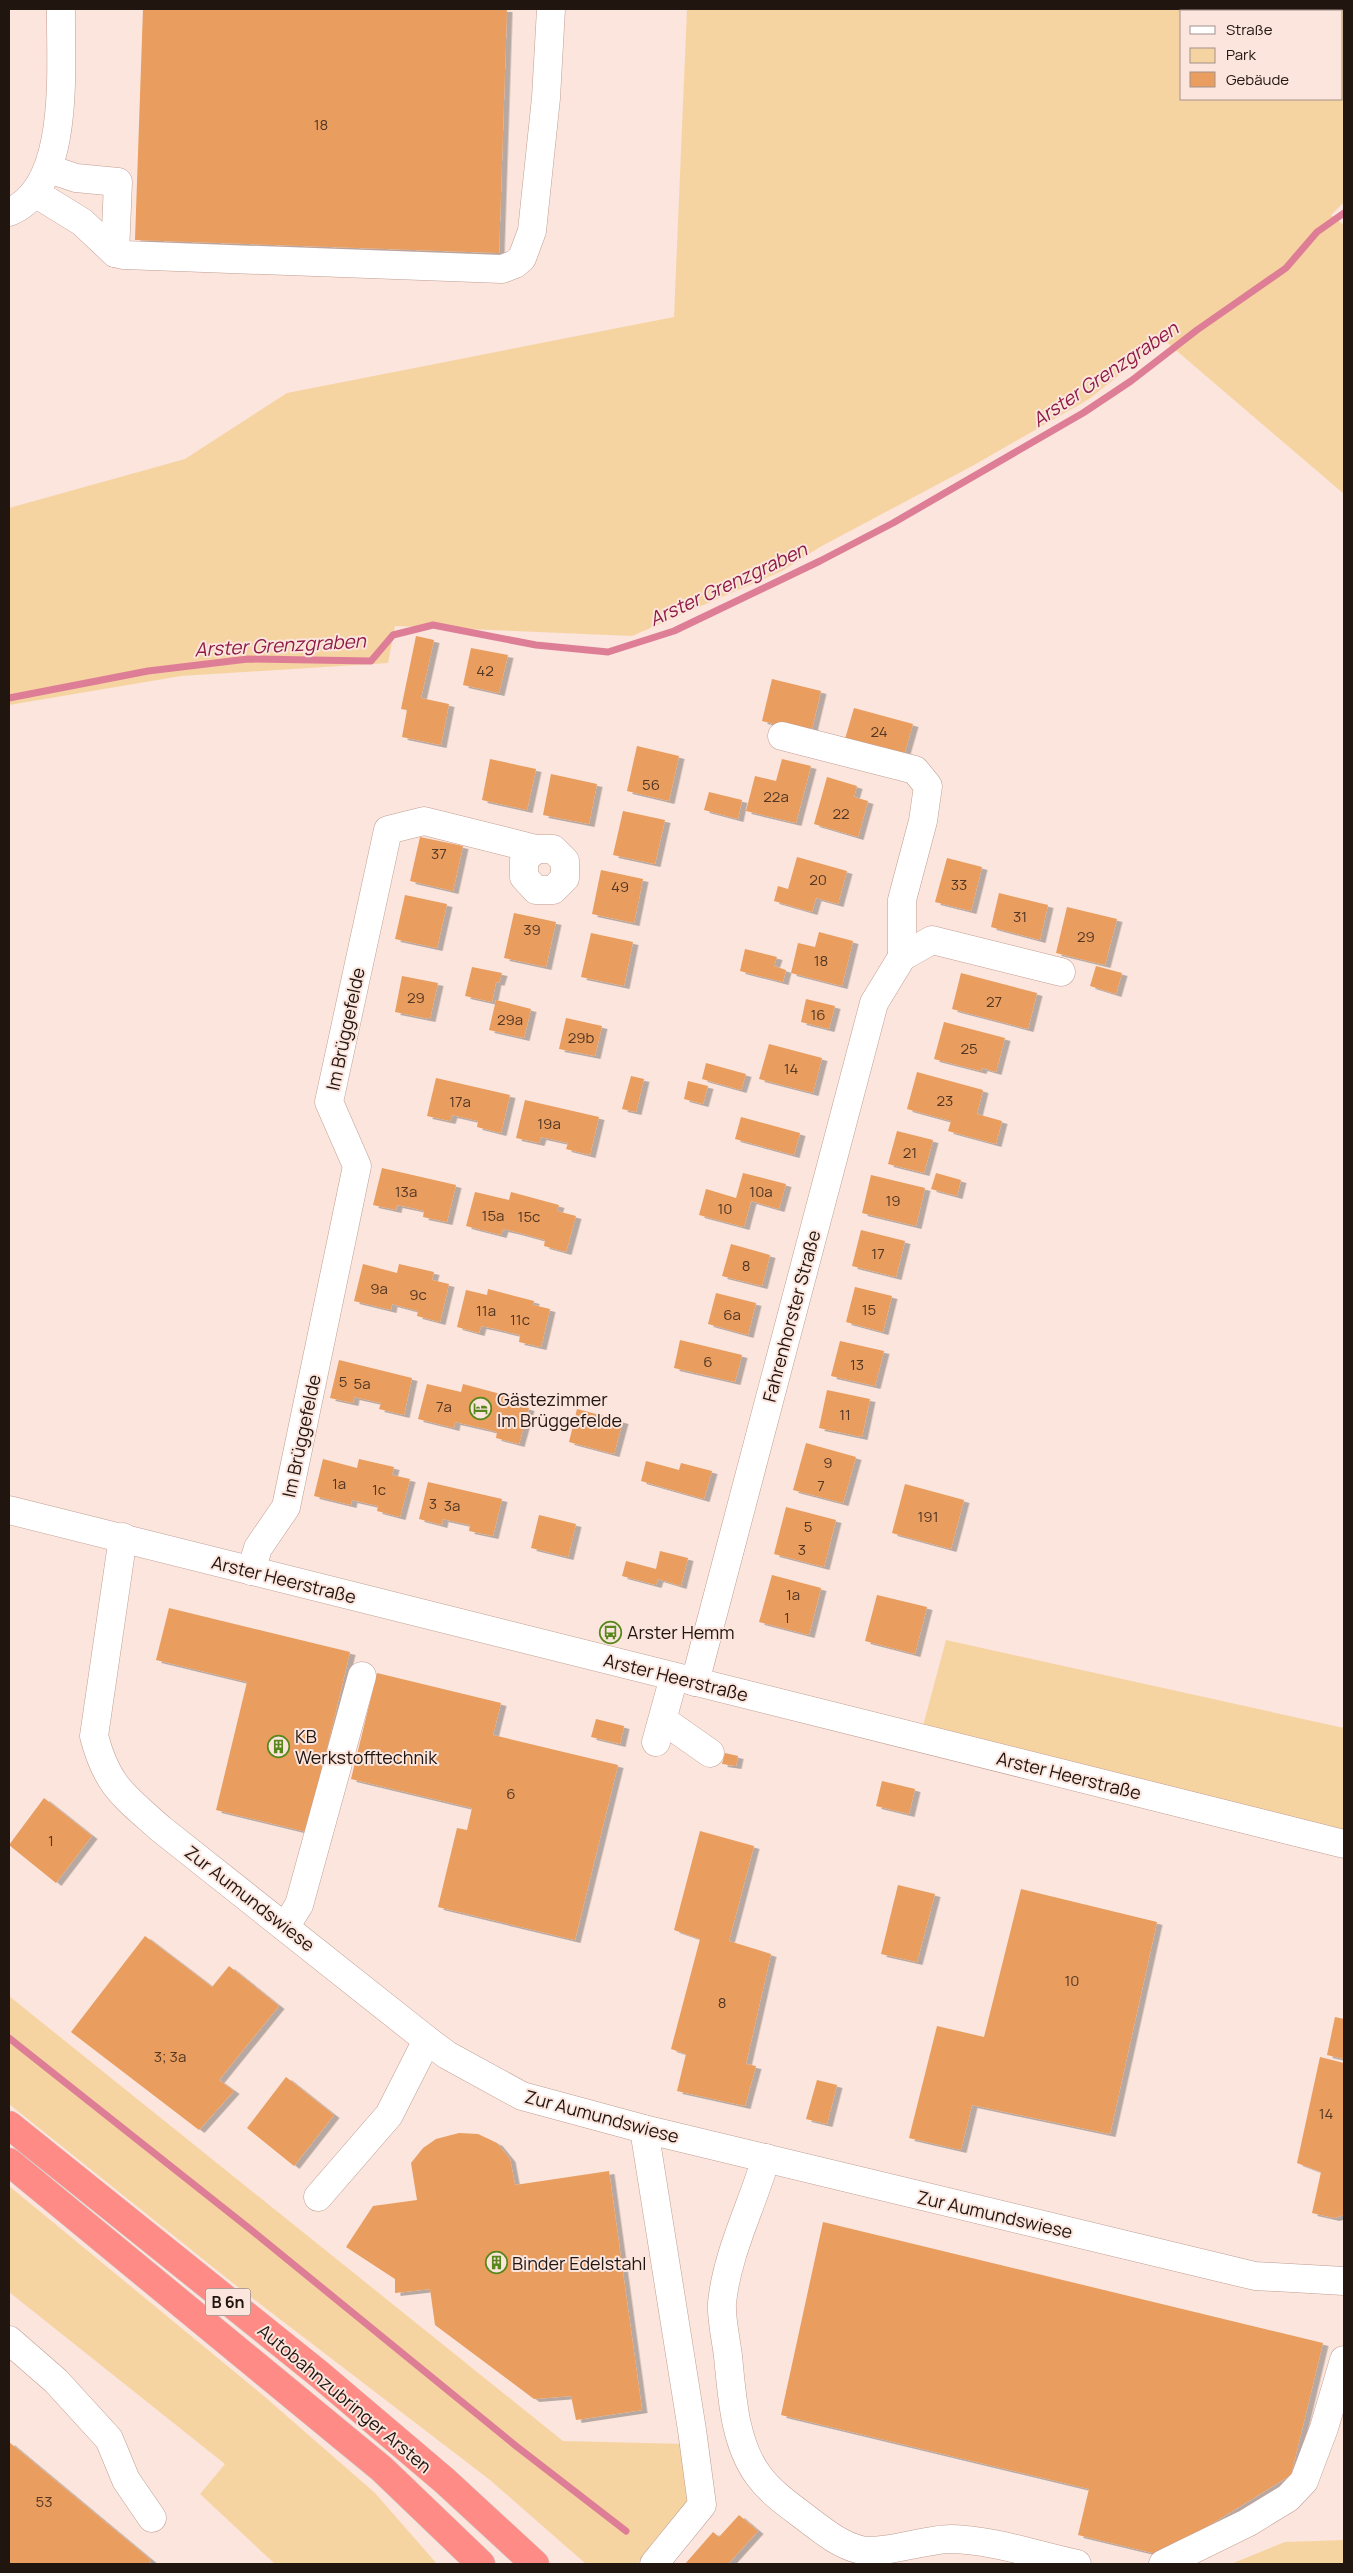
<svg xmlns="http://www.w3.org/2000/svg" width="1353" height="2573" font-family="Manrope,sans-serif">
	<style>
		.green { fill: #f6d4a2; fill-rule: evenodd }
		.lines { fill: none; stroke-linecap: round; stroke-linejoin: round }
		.stream { stroke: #de7e96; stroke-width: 7 }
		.building { fill: #e99d5e; filter: url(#shadow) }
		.minor-casing { stroke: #c19e92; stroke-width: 29 }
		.highway-casing { stroke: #ceccca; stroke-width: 29 }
		.minor { stroke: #fff; stroke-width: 28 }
		.highway { stroke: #ff8b87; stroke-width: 28 }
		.labels { text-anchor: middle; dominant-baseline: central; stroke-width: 4; stroke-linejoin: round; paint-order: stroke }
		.number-label { font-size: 15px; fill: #533724 }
		.shield { fill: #fbe5dd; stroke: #62534e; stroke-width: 1 }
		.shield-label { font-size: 16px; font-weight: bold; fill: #211510 }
		.street-label { font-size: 18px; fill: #211510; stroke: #fbe5dd }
		.poi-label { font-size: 18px; fill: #211510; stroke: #fbe5dd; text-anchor: start }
		.water-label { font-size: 19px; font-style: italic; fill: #8e1b45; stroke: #fbe5dd }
	</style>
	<defs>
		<filter id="shadow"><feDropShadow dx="5.5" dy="3" stdDeviation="0" flood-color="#0004"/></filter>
	</defs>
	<rect width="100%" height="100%" fill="#fbe5dd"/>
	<g class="green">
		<path d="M687 9H1344V202L1331 215 1344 225V494L1164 340 1089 399 974 465 820 547 782 571 632 636 395 626 388 663 181 676 9 705V508L185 459 287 393 674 317ZM1342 11V99H1182V11Z"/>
		<polygon points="946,1640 1344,1728 1344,1833 923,1726"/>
		<polygon points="9,1996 563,2441 686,2444 687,2501 637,2564 586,2564 490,2480 234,2284 9,2104"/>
		<polygon points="9,2186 265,2397 375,2493 437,2564 275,2564 200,2494 225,2464 9,2292"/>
		<polygon points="1344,2540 1344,2564 1231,2564 1285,2542"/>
	</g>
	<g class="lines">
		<g class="stream">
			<polyline points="9,698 148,671 248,659 371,661 393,635 433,625 536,645 608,652 674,631 820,561 893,523 1083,413 1131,381 1197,330 1286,268 1317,232 1344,213"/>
			<polyline points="9,2038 250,2229 516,2446 626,2531"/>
		</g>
	</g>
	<g class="building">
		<polygon points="143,9 507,9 499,253 135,240"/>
		<polygon points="416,636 434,640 421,698 449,704 441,745 402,737 407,710 401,709"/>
		<polygon points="471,648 508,655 499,693 463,685"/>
		<polygon points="772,679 821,691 811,733 762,721"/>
		<polygon points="854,708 913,724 904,755 845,739"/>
		<polygon points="637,746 679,756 669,801 627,791"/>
		<polygon points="490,759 536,769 527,810 482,800"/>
		<polygon points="782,759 811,766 796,823 746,811 755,776 776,781"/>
		<polygon points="551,774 597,784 589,824 543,815"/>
		<polygon points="827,777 857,786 854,797 868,801 858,837 814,824"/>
		<polygon points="709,792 742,800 738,819 704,810"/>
		<polygon points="623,811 665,820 655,864 613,855"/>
		<polygon points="420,837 463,846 453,891 410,881"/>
		<polygon points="797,857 847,871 838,904 816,898 812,912 774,901 778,886 788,889"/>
		<polygon points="947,858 982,867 971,911 935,902"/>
		<polygon points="601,870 643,879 634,923 592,914"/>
		<polygon points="999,893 1048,905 1040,940 991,927"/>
		<polygon points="405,895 447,904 437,948 395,939"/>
		<polygon points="1067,907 1117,919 1105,965 1056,953"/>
		<polygon points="514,913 556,922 546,967 504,958"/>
		<polygon points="819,932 853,941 842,986 791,973 798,943 815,947"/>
		<polygon points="591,933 633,942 624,986 581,977"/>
		<polygon points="745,949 777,957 774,966 786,970 783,982 740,971"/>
		<polygon points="1096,966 1122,973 1116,994 1090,986"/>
		<polygon points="472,967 502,973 499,983 496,982 492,1002 465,996"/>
		<polygon points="961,973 1037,993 1028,1029 952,1009"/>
		<polygon points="402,976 438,983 430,1019 395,1012"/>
		<polygon points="806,999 835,1006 829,1029 801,1022"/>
		<polygon points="496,1000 531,1009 524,1038 489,1030"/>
		<polygon points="566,1018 602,1026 595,1056 559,1049"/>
		<polygon points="944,1022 1005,1038 996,1072 982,1068 981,1071 934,1059"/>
		<polygon points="769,1044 822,1058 813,1093 759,1079"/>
		<polygon points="706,1063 746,1074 741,1090 702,1079"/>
		<polygon points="917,1072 983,1090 977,1114 1002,1121 996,1144 948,1131 951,1121 907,1109"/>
		<polygon points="631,1076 644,1079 636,1112 622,1109"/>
		<polygon points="436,1078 510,1095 501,1133 477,1127 478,1121 452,1115 450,1121 427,1116"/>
		<polygon points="688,1081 708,1086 703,1104 684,1099"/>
		<polygon points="525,1100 599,1117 590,1155 566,1149 568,1143 541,1137 539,1143 516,1138"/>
		<polygon points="741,1117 800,1133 794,1155 735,1139"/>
		<polygon points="897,1131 933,1140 924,1173 888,1164"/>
		<polygon points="382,1168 456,1185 447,1222 423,1217 424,1211 412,1208 397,1205 396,1210 373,1205"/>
		<polygon points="743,1173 786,1184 779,1209 751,1201 744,1227 699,1215 706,1189 736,1198"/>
		<polygon points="936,1173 961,1180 957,1196 931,1189"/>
		<polygon points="871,1175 925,1188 916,1226 862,1213"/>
		<polygon points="475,1192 509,1200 511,1192 559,1205 557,1211 576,1216 566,1252 544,1246 545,1240 516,1232 503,1229 501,1235 466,1226"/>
		<polygon points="861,1230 905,1241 896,1277 852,1266"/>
		<polygon points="731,1244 770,1255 762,1286 722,1276"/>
		<polygon points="363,1264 397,1273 399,1264 434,1272 432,1280 449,1284 440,1322 417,1316 418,1311 392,1304 391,1310 354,1301"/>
		<polygon points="855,1287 892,1296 883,1332 846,1322"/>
		<polygon points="488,1289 534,1301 533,1305 550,1309 541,1347 519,1342 520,1335 491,1328 481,1326 479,1333 457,1327 466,1290 487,1295"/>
		<polygon points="716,1293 756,1303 748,1335 708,1324"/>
		<polygon points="680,1340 742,1355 735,1382 674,1368"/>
		<polygon points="840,1341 884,1351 875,1386 831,1376"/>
		<polygon points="339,1360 412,1378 404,1415 379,1409 381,1403 354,1397 353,1403 330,1398"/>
		<polygon points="427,1384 461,1392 463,1384 512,1397 510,1403 529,1408 519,1444 496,1438 497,1432 486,1429 455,1422 454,1428 418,1419"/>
		<polygon points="827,1390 870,1399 862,1437 819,1428"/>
		<polygon points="577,1409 623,1421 614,1454 569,1442"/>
		<polygon points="806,1443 856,1457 843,1503 793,1490"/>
		<polygon points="323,1459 357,1468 359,1459 394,1467 392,1475 410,1479 400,1517 377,1511 378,1506 352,1500 351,1505 314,1496"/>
		<polygon points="646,1461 679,1470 681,1463 712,1471 704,1499 641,1481"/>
		<polygon points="428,1482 502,1499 493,1536 469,1531 470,1525 443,1519 442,1525 419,1519"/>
		<polygon points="905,1484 964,1500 951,1549 892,1533"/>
		<polygon points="786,1507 836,1520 824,1567 774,1554"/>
		<polygon points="539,1515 576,1524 568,1557 531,1548"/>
		<polygon points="660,1551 688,1558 681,1586 658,1579 656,1585 622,1576 626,1561 656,1569"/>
		<polygon points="772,1575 821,1588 809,1635 759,1622"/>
		<polygon points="877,1595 927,1607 915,1654 865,1641"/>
		<polygon points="169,1608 350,1652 307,1832 216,1810 247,1682 156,1660"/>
		<polygon points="377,1673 501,1703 493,1735 618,1765 575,1940 438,1907 457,1828 467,1830 472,1808 351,1779"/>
		<polygon points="596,1719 624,1726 620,1744 591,1737"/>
		<polygon points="725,1753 738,1756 736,1766 722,1764"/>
		<polygon points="882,1781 915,1789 909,1814 876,1806"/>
		<polygon points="44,1798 92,1836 56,1883 9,1845"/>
		<polygon points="700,1831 754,1846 729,1941 771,1954 746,2064 756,2066 745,2106 677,2091 686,2054 671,2049 700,1939 674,1930"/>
		<polygon points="898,1885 935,1894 917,1962 881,1954"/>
		<polygon points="1021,1889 1157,1922 1110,2134 972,2105 961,2150 909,2138 937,2026 984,2037"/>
		<polygon points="145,1936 212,1987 229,1966 279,2006 219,2080 234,2091 199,2130 71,2032"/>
		<polygon points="1335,2017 1344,2019 1344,2059 1327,2055"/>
		<polygon points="1320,2057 1344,2063 1344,2215 1334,2218 1312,2213 1321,2172 1297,2163"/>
		<polygon points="286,2077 334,2115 294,2166 247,2128"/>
		<polygon points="817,2080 837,2085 827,2124 806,2119"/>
		<polygon points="459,2133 478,2134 497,2143 510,2159 515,2185 609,2171 642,2410 576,2420 571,2396 534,2399 435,2325 430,2289 395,2293 395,2279 346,2247 373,2206 417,2200 411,2163 423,2148 436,2139"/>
		<polygon points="823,2222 1323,2343 1291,2475 1161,2555 1078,2535 1089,2489 781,2415"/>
		<polygon points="9,2442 151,2560 148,2564 9,2564"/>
		<polygon points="739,2515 758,2531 728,2564 685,2564 713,2532 719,2537"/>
	</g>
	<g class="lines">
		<defs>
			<g id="minor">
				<polyline points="49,169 76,178 118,182 115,253"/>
				<polyline points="35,193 82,222 115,253 124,255 502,269 515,264 522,258 532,231 546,98 551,9"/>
				<path d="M9 212C72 187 60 65 61 9"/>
				<polyline points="782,736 915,770 928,786 923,821 902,900 902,957"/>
				<polyline points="9,1510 1344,1844"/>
				<path d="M123 1537 94 1736C107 1786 124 1796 161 1829L427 2040 447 2055 522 2096 644 2129 1255 2276 1344 2281"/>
				<polyline points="251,1571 258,1548 286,1507 357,1166 329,1102 388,830 424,821 536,849 524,860 524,877 536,890 553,890 565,878 565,861 553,849 536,849"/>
				<polyline points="695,1682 874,1003 902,957 932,940 1061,972"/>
				<polyline points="663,1720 710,1753"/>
				<polyline points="656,1742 674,1677"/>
				<polyline points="285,1927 299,1905 362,1676"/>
				<polyline points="644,2129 692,2430 702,2505 654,2564"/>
				<path d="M766 2158C752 2206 727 2253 722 2303 721 2319 726 2339 728 2356 732 2395 734 2442 758 2475 771 2493 789 2505 806 2518 823 2531 840 2545 861 2550 883 2555 925 2539 951 2539 993 2540 1036 2555 1077 2564"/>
				<polyline points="318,2197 389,2115 427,2040"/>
				<polyline points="9,2340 56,2381 109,2439 126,2480 152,2518"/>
				<polyline points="1163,2564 1247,2523 1288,2498 1304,2481 1324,2428 1344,2360"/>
			</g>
			<g id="highway">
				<polyline points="9,2125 319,2374 445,2481 535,2564"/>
				<polyline points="9,2162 382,2469 481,2564"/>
			</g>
		</defs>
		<use href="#minor" class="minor-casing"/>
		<use href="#highway" class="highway-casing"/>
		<use href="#minor" class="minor"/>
		<use href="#highway" class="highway"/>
	</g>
	<defs>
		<symbol id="hotel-ring" viewBox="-11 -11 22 22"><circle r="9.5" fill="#fbe5dd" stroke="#58881c" stroke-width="1.5"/><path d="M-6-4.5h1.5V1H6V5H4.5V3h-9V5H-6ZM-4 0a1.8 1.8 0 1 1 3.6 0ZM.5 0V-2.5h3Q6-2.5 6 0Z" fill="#58881c"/></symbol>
		<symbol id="bus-ring" viewBox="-11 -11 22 22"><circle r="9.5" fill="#fbe5dd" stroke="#58881c" stroke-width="1.5"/><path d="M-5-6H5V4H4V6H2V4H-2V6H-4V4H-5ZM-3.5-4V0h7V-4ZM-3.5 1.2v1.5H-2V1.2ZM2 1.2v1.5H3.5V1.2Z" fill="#58881c"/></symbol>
		<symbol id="building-ring" viewBox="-11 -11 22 22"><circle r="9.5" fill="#fbe5dd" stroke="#58881c" stroke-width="1.5"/><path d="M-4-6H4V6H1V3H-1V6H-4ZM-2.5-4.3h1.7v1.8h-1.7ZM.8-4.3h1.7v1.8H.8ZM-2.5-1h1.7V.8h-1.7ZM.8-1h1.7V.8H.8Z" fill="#58881c"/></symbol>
	</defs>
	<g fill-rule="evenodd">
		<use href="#hotel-ring" x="468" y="1396" width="25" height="25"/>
		<use href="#bus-ring" x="598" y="1620" width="25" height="25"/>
		<use href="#building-ring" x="266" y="1734" width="25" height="25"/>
		<use href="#building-ring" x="484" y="2250" width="25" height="25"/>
	</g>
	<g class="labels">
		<g class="number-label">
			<text x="321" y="124">18</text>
			<text x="485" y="670">42</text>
			<text x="879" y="731">24</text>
			<text x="651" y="784">56</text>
			<text x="776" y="796">22a</text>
			<text x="841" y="813">22</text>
			<text x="439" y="853">37</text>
			<text x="818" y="879">20</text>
			<text x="959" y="884">33</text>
			<text x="620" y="886">49</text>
			<text x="1020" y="916">31</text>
			<text x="532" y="929">39</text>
			<text x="1086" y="936">29</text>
			<text x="821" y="960">18</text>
			<text x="416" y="997">29</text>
			<text x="994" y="1001">27</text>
			<text x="818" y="1014">16</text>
			<text x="510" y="1019">29a</text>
			<text x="581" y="1037">29b</text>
			<text x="969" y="1048">25</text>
			<text x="791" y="1068">14</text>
			<text x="945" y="1100">23</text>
			<text x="460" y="1101">17a</text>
			<text x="549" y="1123">19a</text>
			<text x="910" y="1152">21</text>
			<text x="406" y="1191">13a</text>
			<text x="761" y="1191">10a</text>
			<text x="893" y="1200">19</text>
			<text x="725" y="1208">10</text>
			<text x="493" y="1215">15a</text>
			<text x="529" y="1216">15c</text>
			<text x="878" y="1253">17</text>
			<text x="746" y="1265">8</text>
			<text x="379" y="1288">9a</text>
			<text x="418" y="1294">9c</text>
			<text x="869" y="1309">15</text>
			<text x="486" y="1310">11a</text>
			<text x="732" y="1314">6a</text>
			<text x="520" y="1319">11c</text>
			<text x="708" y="1361">6</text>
			<text x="857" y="1364">13</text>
			<text x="343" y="1381">5</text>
			<text x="362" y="1383">5a</text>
			<text x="444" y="1406">7a</text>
			<text x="845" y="1414">11</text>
			<text x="828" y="1462">9</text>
			<text x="339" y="1483">1a</text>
			<text x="821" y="1485">7</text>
			<text x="379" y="1489">1c</text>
			<text x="433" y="1503">3</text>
			<text x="452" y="1505">3a</text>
			<text x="928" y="1516">191</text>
			<text x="808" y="1526">5</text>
			<text x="802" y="1549">3</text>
			<text x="793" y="1594">1a</text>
			<text x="787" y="1617">1</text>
			<text x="511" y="1793">6</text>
			<text x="51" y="1840">1</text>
			<text x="1072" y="1980">10</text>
			<text x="722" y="2002">8</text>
			<text x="170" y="2056">3; 3a</text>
			<text x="1326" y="2113">14</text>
			<text x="44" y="2501">53</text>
		</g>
		<rect class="shield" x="205.5" y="2288.5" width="45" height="27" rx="4"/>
		<g class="shield-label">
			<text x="228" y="2302">B 6n</text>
		</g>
		<g class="street-label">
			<text transform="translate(345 1029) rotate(-78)">Im Brüggefelde</text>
			<text transform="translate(791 1316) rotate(-75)">Fahrenhorster Straße</text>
			<text transform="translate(301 1436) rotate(-78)">Im Brüggefelde</text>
			<text transform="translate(284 1579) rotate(14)">Arster Heerstraße</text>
			<text transform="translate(676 1677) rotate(14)">Arster Heerstraße</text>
			<text transform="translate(1069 1775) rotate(14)">Arster Heerstraße</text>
			<text transform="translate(250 1898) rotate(38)">Zur Aumundswiese</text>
			<text transform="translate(602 2116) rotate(15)">Zur Aumundswiese</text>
			<text transform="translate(995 2214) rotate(13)">Zur Aumundswiese</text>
			<text transform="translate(345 2398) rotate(40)">Autobahnzubringer Arsten</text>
		</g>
		<g class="poi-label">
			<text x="497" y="1399">Gästezimmer<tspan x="497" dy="21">Im Brüggefelde</tspan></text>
			<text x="627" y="1632">Arster Hemm</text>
			<text x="295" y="1736">KB<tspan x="295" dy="21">Werkstofftechnik</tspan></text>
			<text x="512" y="2263">Binder Edelstahl</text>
		</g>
		<g class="water-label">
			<text transform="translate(1105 374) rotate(-34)">Arster Grenzgraben</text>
			<text transform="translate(728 584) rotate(-25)">Arster Grenzgraben</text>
			<text transform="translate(280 645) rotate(-3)">Arster Grenzgraben</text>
		</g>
	</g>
	<rect width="1353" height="2573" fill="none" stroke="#211510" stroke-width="20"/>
	<rect x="1180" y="10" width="162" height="90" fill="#fbe5dd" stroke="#a4928b"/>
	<rect x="1190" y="26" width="25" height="8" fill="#ffffff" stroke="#a4928b"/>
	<text x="1226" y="35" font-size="15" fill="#211510">Straße</text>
	<rect x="1190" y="48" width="25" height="15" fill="#f6d4a2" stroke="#a4928b"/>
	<text x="1226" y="60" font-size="15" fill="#211510">Park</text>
	<rect x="1190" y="72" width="25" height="15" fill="#e99d5e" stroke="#a4928b"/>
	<text x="1226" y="85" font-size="15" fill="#211510">Gebäude</text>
</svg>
